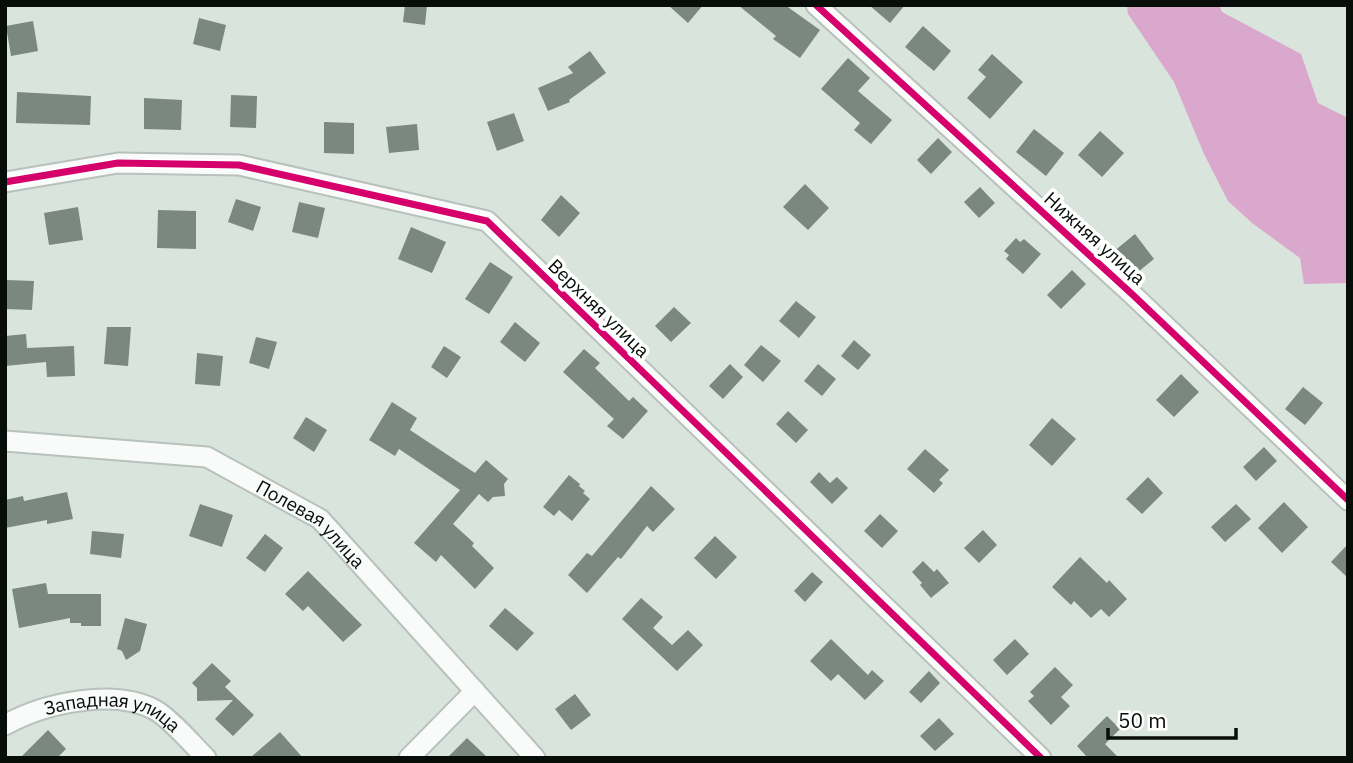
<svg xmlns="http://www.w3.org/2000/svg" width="1353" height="763" font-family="'IBM Plex Sans',sans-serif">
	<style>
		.water { fill: #d9a8cc }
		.building { fill: #7a8880 }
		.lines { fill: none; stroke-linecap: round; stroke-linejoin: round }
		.minor-casing { stroke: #b8c1bc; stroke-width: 23 }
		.minor { stroke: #f9fbfa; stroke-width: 19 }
		.cycleway-casing { stroke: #fff; stroke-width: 11 }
		.cycleway { stroke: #d6006c; stroke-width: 7 }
		.labels { text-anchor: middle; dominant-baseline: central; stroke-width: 7; stroke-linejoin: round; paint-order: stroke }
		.street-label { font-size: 19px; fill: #070d09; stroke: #fff }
	</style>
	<rect width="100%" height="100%" fill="#d9e4dd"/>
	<polygon class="water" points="1127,5 1219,5 1222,12 1301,54 1318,103 1348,118 1348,283 1304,284 1300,258 1252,223 1228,201 1204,154 1174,82 1128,14"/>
	<g class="building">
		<polygon points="405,5 427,5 425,25 403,22"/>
		<polygon points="668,5 703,5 688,23"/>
		<polygon points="738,5 785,5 820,30 800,58 773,39 776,36"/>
		<polygon points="869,5 905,5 890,23"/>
		<polygon points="199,18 226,25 220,51 193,44"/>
		<polygon points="33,21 38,51 11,56 6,26"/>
		<polygon points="923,26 951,51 934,71 905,47"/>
		<polygon points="590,51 606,73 569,100 570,102 548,111 538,88 573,73 568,67"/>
		<polygon points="992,54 1023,82 990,119 967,98 986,77 978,70"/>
		<polygon points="848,58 870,78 858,91 892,120 871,144 854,130 860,123 821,89"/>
		<polygon points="17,92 91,96 90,125 16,123"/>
		<polygon points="231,95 257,96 256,128 230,127"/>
		<polygon points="144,98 182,100 181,130 144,129"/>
		<polygon points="514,113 524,141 497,151 487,122"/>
		<polygon points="324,122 354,123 354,154 324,153"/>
		<polygon points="417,124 419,150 389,153 386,127"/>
		<polygon points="1034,129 1064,153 1046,176 1016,152"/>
		<polygon points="1100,131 1124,153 1102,177 1078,155"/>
		<polygon points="938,138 952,152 931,174 917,160"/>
		<polygon points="805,184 829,208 808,230 783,207"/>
		<polygon points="980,187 995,203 979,218 964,202"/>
		<polygon points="561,195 580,213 559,237 541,220"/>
		<polygon points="236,199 261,207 253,231 228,222"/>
		<polygon points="299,202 325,208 318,238 292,232"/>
		<polygon points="78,207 83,240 49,245 44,213"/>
		<polygon points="158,210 196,211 196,249 157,248"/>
		<polygon points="411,227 446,242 432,273 398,259"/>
		<polygon points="1135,234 1154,259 1133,276 1113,252"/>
		<polygon points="1016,238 1020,242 1024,239 1041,254 1023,274 1006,259 1009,255 1004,251"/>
		<polygon points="490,262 513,277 489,314 465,299"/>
		<polygon points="1072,270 1086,284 1061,309 1047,295"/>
		<polygon points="6,280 34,281 32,310 5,309"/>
		<polygon points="796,301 816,317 799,338 779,321"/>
		<polygon points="674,307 691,323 671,342 655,326"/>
		<polygon points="515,322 540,343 525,362 500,342"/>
		<polygon points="107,327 131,327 128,366 104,364"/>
		<polygon points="26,334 27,348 74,346 75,376 47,377 46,362 5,366 5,336"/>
		<polygon points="256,337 277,342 269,369 249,363"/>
		<polygon points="854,340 871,355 858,370 841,356"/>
		<polygon points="761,345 781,361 763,382 744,365"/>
		<polygon points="444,346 461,357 447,378 431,367"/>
		<polygon points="584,349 600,363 595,368 629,401 633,397 648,411 623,439 607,426 614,419 563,372"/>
		<polygon points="197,353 223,356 220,386 195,384"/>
		<polygon points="730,364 743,377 723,399 709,386"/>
		<polygon points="818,364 836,379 822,396 804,381"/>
		<polygon points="1181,374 1199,392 1174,417 1156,400"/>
		<polygon points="1303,387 1323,403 1305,425 1285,409"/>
		<polygon points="392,402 417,418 410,430 475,473 486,460 508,479 504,484 505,496 493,497 488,502 479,494 453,524 474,543 472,546 494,568 475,589 441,555 436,562 414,543 460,490 399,449 395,456 369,440"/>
		<polygon points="788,411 808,430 796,443 776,424"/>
		<polygon points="306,417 327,430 314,452 293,438"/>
		<polygon points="1052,418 1076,439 1052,466 1029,445"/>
		<polygon points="1264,447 1277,461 1256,481 1243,467"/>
		<polygon points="925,449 949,470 939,480 943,483 934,493 907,469"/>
		<polygon points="819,472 830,483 837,477 848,488 832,504 810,482"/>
		<polygon points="569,475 580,484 579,486 585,491 583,493 590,499 572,521 559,510 554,516 543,507"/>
		<polygon points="1148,477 1163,493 1142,514 1126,499"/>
		<polygon points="651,486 675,509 653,532 647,526 621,559 618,557 587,593 568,575 587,553 592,556"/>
		<polygon points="67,492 73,519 47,524 47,520 5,528 5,500 23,496 24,501"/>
		<polygon points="1284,502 1308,527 1282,553 1258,528"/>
		<polygon points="200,504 233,515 222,547 189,536"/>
		<polygon points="1236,504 1251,519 1225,542 1211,527"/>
		<polygon points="880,514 898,531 882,548 864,531"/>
		<polygon points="983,530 997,545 979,563 964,548"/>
		<polygon points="92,531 124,534 121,558 90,554"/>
		<polygon points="265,534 283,548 265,572 246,558"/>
		<polygon points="715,536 737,557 716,579 694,558"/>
		<polygon points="1348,544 1348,578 1331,562"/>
		<polygon points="1080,557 1107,583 1109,580 1127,599 1109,617 1101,609 1091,618 1074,601 1071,605 1052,587"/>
		<polygon points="923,561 934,572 937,569 949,583 931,598 920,585 922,583 912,572"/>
		<polygon points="308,571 362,625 343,642 308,606 303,611 285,594"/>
		<polygon points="812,572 823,582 805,602 794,591"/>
		<polygon points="46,583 48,594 101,594 101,626 81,626 81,623 70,623 70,618 19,628 12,589"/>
		<polygon points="641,598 663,617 653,628 672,645 688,630 703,645 677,671 622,619"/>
		<polygon points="505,608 534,633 517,651 489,626"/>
		<polygon points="125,618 147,624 140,651 126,660 122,651 117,649"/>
		<polygon points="831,639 868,675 872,670 884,681 865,700 838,674 831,681 810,661"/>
		<polygon points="1015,639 1029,654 1007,675 993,660"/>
		<polygon points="212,663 231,681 225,687 254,715 233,736 215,719 233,700 197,701 197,688 192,683"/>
		<polygon points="1055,667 1073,685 1061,697 1070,706 1051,725 1028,701 1034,696 1030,692"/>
		<polygon points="929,671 940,683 921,703 909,692"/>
		<polygon points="575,694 591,715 571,730 555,709"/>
		<polygon points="1107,716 1120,729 1105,744 1119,758 1088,758 1077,746"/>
		<polygon points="939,718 954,734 935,751 920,736"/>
		<polygon points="48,730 66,749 57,758 20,758"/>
		<polygon points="280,732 303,758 250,758"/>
		<polygon points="467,738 488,758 447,758"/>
	</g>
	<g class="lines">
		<defs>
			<g id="minor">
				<polyline points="816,5 1133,295 1348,500"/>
				<polyline points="5,182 118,163 239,165 487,221 1041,758"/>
				<path id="s1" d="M5 441 207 457 320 519 535 758"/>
				<path id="s2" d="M5 725C44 703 114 688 155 710 170 718 194 746 206 758"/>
				<polyline points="409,758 475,691"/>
			</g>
		</defs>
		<use href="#minor" class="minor-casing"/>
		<use href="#minor" class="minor"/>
		<defs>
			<g id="cycleway">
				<polyline points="816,5 1133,295 1348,500"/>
				<polyline points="5,182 118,163 239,165 487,221 1041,758"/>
			</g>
		</defs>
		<use href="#cycleway" class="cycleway-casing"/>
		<use href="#cycleway" class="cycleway"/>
	</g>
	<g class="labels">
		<g class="street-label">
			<text transform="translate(1095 238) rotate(42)">Нижняя улица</text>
			<text transform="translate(599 308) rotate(44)">Верхняя улица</text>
			<text stroke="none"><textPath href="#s1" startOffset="327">Полевая улица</textPath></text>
			<text stroke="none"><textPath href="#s2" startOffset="114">Западная улица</textPath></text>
		</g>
	</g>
	<rect width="1353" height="763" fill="none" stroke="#070d09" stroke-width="14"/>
	<path d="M1108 728v10h128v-10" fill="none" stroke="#070d09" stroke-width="3.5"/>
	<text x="1118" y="728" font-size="21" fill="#070d09" stroke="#ffffff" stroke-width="5" paint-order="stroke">50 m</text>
</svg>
